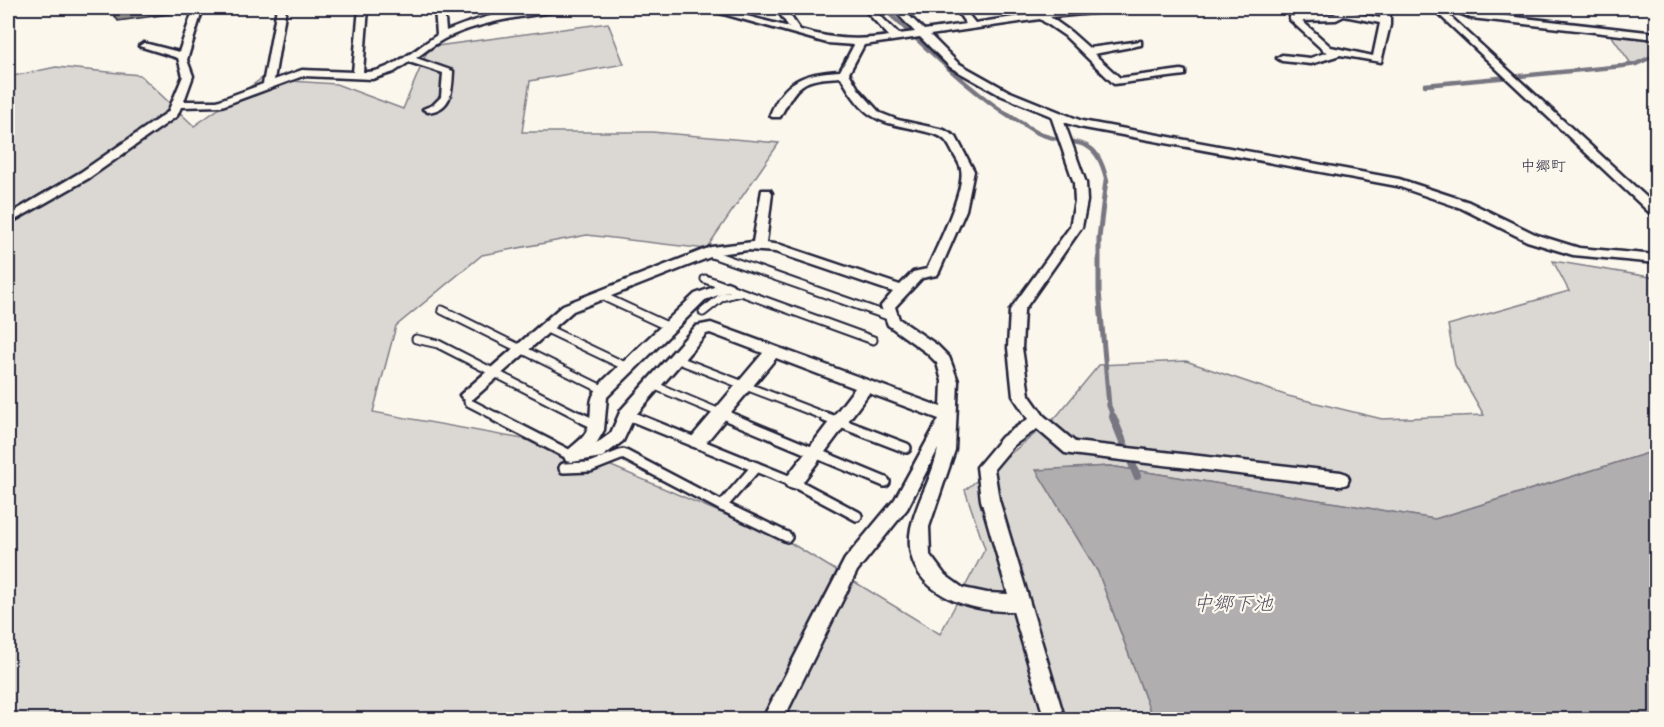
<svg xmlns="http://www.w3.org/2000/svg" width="1664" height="727" font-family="'Shantell Sans','Klee One',sans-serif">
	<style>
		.green { fill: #dbd8d3; stroke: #7e7d87; stroke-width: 1.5 }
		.water { fill: #b1aeb0; stroke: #787681; stroke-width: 1.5 }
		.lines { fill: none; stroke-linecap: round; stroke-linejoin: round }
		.stream-far2 { stroke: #787681; stroke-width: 4.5 }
		.stream-far1 { stroke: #787681; stroke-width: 5 }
		.stream { stroke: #787681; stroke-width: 8 }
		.service-far1-casing { stroke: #22223b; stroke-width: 11 }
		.service-casing { stroke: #22223b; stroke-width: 14 }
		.minor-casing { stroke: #22223b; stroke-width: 5 }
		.tertiary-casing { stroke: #22223b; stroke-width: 4 }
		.service-far1 { stroke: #fbf7ec; stroke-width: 7 }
		.service { stroke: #fbf7ec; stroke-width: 9 }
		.minor { fill: #fbf7ec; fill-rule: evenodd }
		.tertiary { fill: #fbf7ec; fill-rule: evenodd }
		.shaded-wall { fill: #8b8886; stroke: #22223b; stroke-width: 1.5 }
		.building { fill: #c6c2c0; stroke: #22223b; stroke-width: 1.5 }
		.labels { text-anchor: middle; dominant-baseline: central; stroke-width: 4.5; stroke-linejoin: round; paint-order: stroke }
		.far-quarter-label { font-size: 15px; fill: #22223b; stroke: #fbf7ec }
		.near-water-label { font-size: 20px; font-style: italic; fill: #545364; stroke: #fbf7ec }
	</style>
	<rect width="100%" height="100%" fill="#fbf7ec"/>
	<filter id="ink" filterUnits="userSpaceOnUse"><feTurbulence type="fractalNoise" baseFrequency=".0167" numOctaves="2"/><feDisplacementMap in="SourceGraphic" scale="12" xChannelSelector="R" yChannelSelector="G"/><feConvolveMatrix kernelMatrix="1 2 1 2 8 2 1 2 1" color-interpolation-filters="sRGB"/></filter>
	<g filter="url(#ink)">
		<g class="green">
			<polygon points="608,23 624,64 530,81 522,132 652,132 779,143 706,249 587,235 482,255 396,326 373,412 567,447 789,542 940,634 985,549 965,490 1056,417 1099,365 1186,361 1288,396 1382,419 1484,415 1455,365 1448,325 1569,291 1553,261 1656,278 1656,457 1648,453 1435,519 1110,466 1037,471 1098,572 1153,719 8,720 8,77 56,67 140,75 194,126 261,79 336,84 403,109 429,47"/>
			<polygon points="1611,35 1656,40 1656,54 1632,65"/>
		</g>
		<polygon class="water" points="1648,453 1656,457 1656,720 1153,719 1098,572 1036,470 1110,466 1435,519"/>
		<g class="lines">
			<g class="stream-far2">
				<path d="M883 8C926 46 967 90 1016 120 1024 124 1032 131 1040 134 1077 148 1096 132 1107 182"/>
				<polyline points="1425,85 1623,66 1636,64 1656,55"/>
			</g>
			<polyline class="stream-far1" points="1106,180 1099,238 1099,291 1109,406 1114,418"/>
			<polyline class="stream" points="1113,417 1137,476"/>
			<defs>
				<g id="service-far1">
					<polyline points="709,253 891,317"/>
					<polyline points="705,279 873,340"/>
					<polyline points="600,295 669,327"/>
					<polyline points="442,310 604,390"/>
					<polyline points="703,312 722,297 740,292"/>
					<polyline points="545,328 627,367"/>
					<polyline points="416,339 438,344 583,418"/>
					<polyline points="676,359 829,418"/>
					<polyline points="653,385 732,418"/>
					<polyline points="468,395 468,402 499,418"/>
					<polyline points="627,414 637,418"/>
				</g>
				<g id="service">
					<polyline points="496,417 572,456"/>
					<polyline points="580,417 597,425"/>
					<polyline points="633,417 793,482 857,516"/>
					<polyline points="729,417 885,482"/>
					<polyline points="825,417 906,448"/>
					<polyline points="756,467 722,506 787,537"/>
					<polyline points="564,468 590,467 623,454 722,506"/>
				</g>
				<g id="minor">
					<path d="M194 8H203L187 60 193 76 184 101H217L263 84 277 8H286L274 80 302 70 353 72 359 8H368L363 72C388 74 417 48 437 35L435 8H444L446 31C481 17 525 4 563 8L558 11C520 17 483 21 448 37 437 42 426 51 416 58L453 71C452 91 452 109 428 112L423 109 433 105 441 97 443 73 409 62 394 72 372 79 303 76 222 106 181 107 177 116 89 178 8 224V215L81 172 168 112 183 76 178 58 139 46 144 43 179 52Z"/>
					<path d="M702 8H716L789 27 776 8H785L800 30C833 39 856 41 889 36L863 8H872L899 34 915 32 892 8H901L924 30 966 24 955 8H963L975 23 1052 11 1120 8 1116 11 1050 17 1071 32 1089 48 1141 41V45L1094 54 1120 78 1181 70 1185 71V75L1114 84 1065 36 1040 19 930 35 958 63 1008 91 1082 121 1399 179 1469 202 1537 235 1579 248 1656 255V263L1573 255 1527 241 1461 208 1397 186 1079 127 1064 122 1086 183 1087 201 1082 227 1024 310 1022 348 1029 395 1044 416 1075 442 1341 472 1347 474 1349 479 1347 484 1341 486 1071 454 1065 453 1037 429 1014 445 994 469 999 500 1065 720H1045L1013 611C964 612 900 589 911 528 917 500 933 477 938 449L907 509 857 571 783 720H762L845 559 895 499 939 419 869 393 799 487 793 489 787 487 785 482 787 477 855 388 776 358 703 446 697 448 691 446 689 442 691 438 763 353 710 333 706 334 634 417 623 441 602 457 572 462 566 461 564 456C570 445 584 441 588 428 595 404 584 403 604 380L695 294 727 282 732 284 734 287 732 290 705 300 607 397 604 430 596 444 611 433 621 410 696 326 711 323 941 407 942 381 937 363 927 353 888 325 881 306 893 292 775 252 748 250 718 254 573 311 473 399H463L460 395 563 305 711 247 753 242 762 190H770L772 193 766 243 781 245 900 285 913 272 927 269C936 249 966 189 961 169 960 164 956 158 953 153 948 143 945 137 934 134 885 120 869 129 841 77 800 79 798 84 780 117H772L770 115C784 80 804 73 840 71L854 45 827 43ZM920 37 950 67 1000 95 1051 116 1074 183 1075 201 1070 227 1010 310 1008 348 1013 396 1028 419 1002 437 977 467 981 500 1008 594 987 593 963 588 945 575 930 555 929 527 955 450 958 381 949 357 937 345 899 319 895 307 922 278 937 275 939 272 966 210 974 171 956 137 944 130 898 120 880 113 859 90 849 73 864 45Z"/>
					<path d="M1381 8H1390V25L1381 62 1340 55 1311 64 1282 61 1277 58 1282 55 1310 58 1328 52 1324 51 1290 20V16L1334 14 1342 10 1380 18ZM1344 16 1380 23 1373 56 1331 47 1302 21 1336 20Z"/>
					<polygon points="1432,8 1441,8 1656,206 1656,216 1652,215"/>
					<polygon points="1446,8 1459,8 1472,12 1656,33 1656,39 1471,18"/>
				</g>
				<polygon id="tertiary" points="1039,8 1051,8 1058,14 1056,16 1048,16"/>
			</defs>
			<use href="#service-far1" class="service-far1-casing"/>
			<use href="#service" class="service-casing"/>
			<use href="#minor" class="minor-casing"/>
			<use href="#tertiary" class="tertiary-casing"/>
			<use href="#service-far1" class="service-far1"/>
			<use href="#service" class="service"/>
			<use href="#minor" class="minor"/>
			<use href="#tertiary" class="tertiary"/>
		</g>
		<polygon class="shaded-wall" points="140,8 192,8 191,11 118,21 112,12"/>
		<polygon class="building" points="113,8 140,8 112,12"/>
	</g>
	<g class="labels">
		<g class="far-quarter-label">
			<text x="1543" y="166">中郷町</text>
		</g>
		<g class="near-water-label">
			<text x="1233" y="603">中郷下池</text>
		</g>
	</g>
	<rect width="1664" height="727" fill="none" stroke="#fbf7ec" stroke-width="30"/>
	<rect x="15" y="15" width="1634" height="697" fill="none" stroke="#22223b" stroke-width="2" filter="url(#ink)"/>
</svg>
